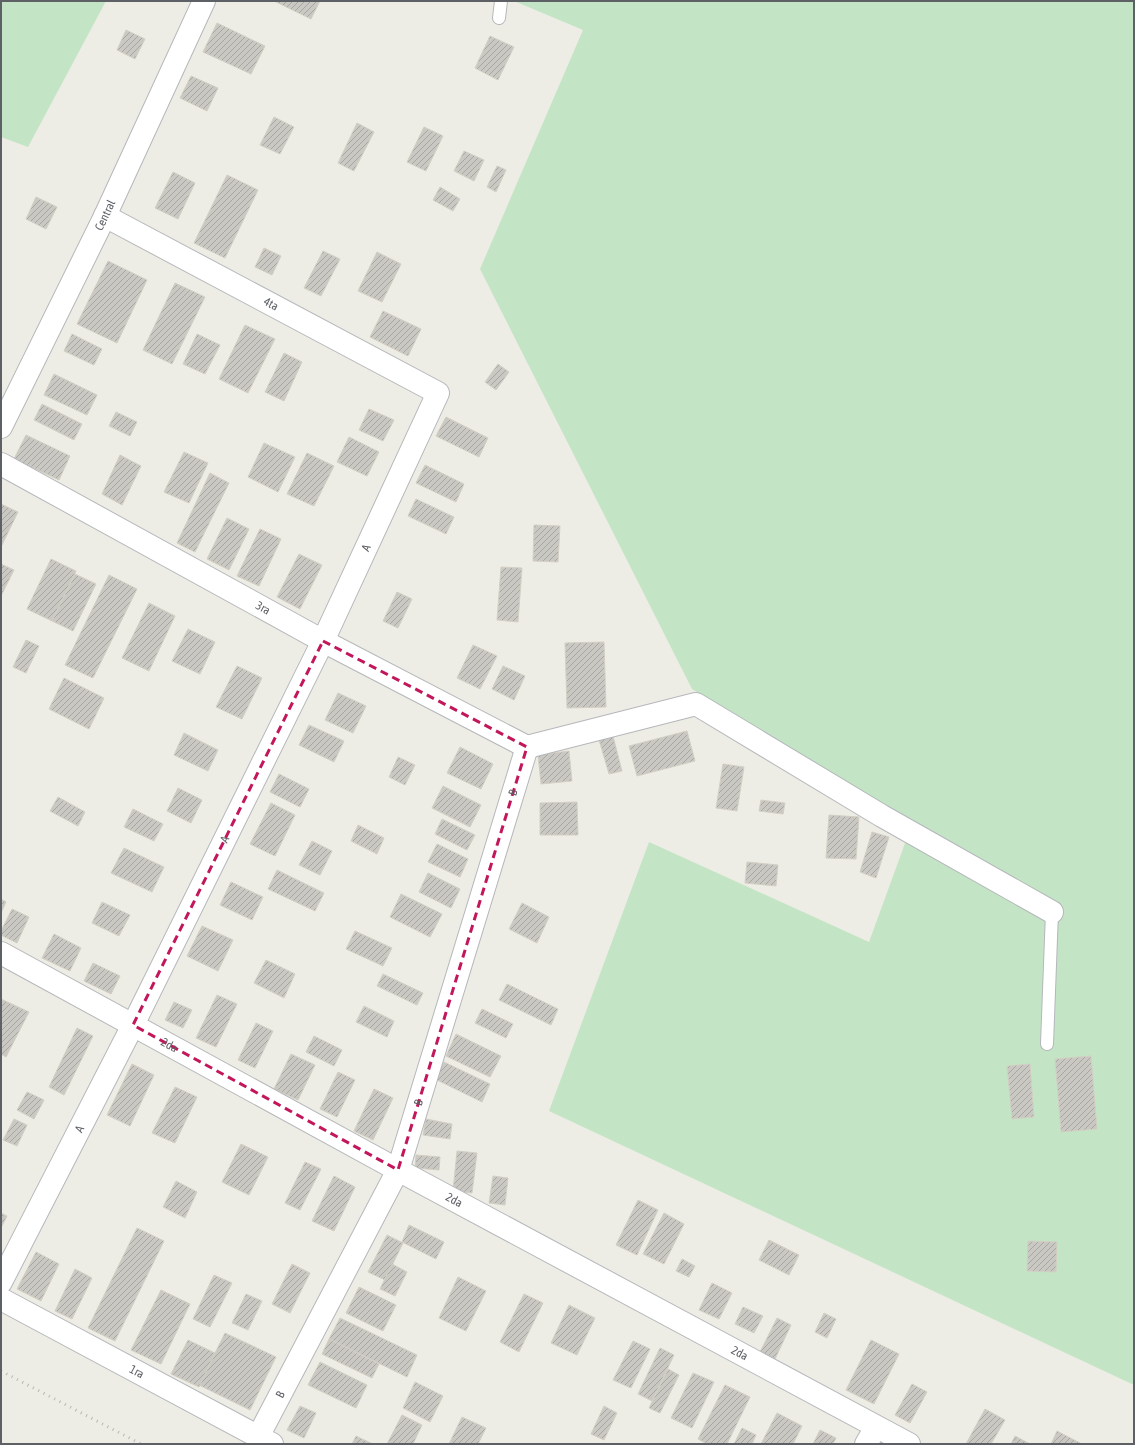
<svg xmlns="http://www.w3.org/2000/svg" width="1135" height="1445" font-family="'Asap Condensed',sans-serif">
	<style>
		.garden { fill: #c3e5c5 }
		.building { fill: url(#building-hatch); stroke: #d3cfc4 }
		.lines { fill: none; stroke-linecap: round; stroke-linejoin: round }
		.lane-casing { stroke: #b5b7bb; stroke-width: 14 }
		.street-casing { stroke: #b5b7bb; stroke-width: 24 }
		.lane { stroke: #fff; stroke-width: 12 }
		.street { stroke: #fff; stroke-width: 22 }
		.rail { stroke: #b5b6b6; stroke-width: 3; stroke-dasharray: 1 5; stroke-linecap: butt }
		.marked { fill: none; stroke: #c2185b; stroke-width: 3; stroke-dasharray: 8 5; stroke-linejoin: round }
		.labels { text-anchor: middle; dominant-baseline: central; stroke-width: 3; stroke-linejoin: round; paint-order: stroke }
		.street-label { font-size: 12px; fill: #5d6065; stroke: #fff }
	</style>
	<defs>
		<pattern id="building-hatch" width="6" height="6" patternUnits="userSpaceOnUse"><rect width="6" height="6" fill="#cac8c2"/><path d="M-1 1l2-2M0 6l6-6M5 7l2-2" fill="none" stroke="#a7a6a1"/></pattern>
	</defs>
	<rect width="100%" height="100%" fill="#eeede5"/>
	<g class="garden">
		<polygon points="1,1 106,1 28,147 1,137"/>
		<polygon points="514,1 1134,1 1134,1385 549,1111 649,842 869,942 912,824 692,689 480,269 583,30"/>
	</g>
	<g class="building">
		<polygon points="274,1 320,1 311,19"/>
		<polygon points="217,23 265,46 251,74 203,52"/>
		<polygon points="126,30 145,39 135,59 117,50"/>
		<polygon points="490,36 514,47 498,80 475,68"/>
		<polygon points="191,76 218,88 207,111 180,98"/>
		<polygon points="274,117 294,127 280,154 260,145"/>
		<polygon points="357,123 374,132 354,171 338,163"/>
		<polygon points="424,127 443,136 426,171 407,162"/>
		<polygon points="464,151 484,160 474,181 454,171"/>
		<polygon points="497,166 506,170 496,192 487,187"/>
		<polygon points="173,172 195,183 178,219 155,208"/>
		<polygon points="227,175 258,190 225,258 194,243"/>
		<polygon points="440,187 460,199 453,211 433,200"/>
		<polygon points="36,197 57,207 46,229 26,219"/>
		<polygon points="264,248 281,256 272,275 255,267"/>
		<polygon points="323,251 340,259 321,296 304,288"/>
		<polygon points="377,252 401,264 382,302 358,291"/>
		<polygon points="108,261 147,280 117,343 77,324"/>
		<polygon points="175,283 205,297 172,364 143,350"/>
		<polygon points="383,311 421,329 408,356 370,337"/>
		<polygon points="245,325 275,339 248,393 219,379"/>
		<polygon points="72,334 102,349 94,365 64,351"/>
		<polygon points="197,334 220,345 205,374 183,364"/>
		<polygon points="284,353 302,362 284,401 265,392"/>
		<polygon points="498,364 509,372 496,390 485,382"/>
		<polygon points="54,374 97,395 87,415 44,395"/>
		<polygon points="42,404 82,424 74,440 34,420"/>
		<polygon points="369,409 394,420 383,441 359,430"/>
		<polygon points="116,412 137,422 130,436 109,426"/>
		<polygon points="446,417 488,438 479,457 436,436"/>
		<polygon points="26,435 70,456 59,480 14,459"/>
		<polygon points="349,437 379,452 367,476 337,462"/>
		<polygon points="264,443 295,457 278,492 248,477"/>
		<polygon points="184,452 208,463 189,503 164,492"/>
		<polygon points="307,453 334,466 314,506 287,494"/>
		<polygon points="120,455 141,466 122,505 102,494"/>
		<polygon points="425,465 464,484 456,502 416,483"/>
		<polygon points="210,473 229,483 195,552 177,543"/>
		<polygon points="416,499 454,517 446,534 408,516"/>
		<polygon points="1,504 18,512 1,547"/>
		<polygon points="227,518 249,529 229,570 207,559"/>
		<polygon points="534,525 560,526 558,562 533,561"/>
		<polygon points="260,529 281,539 259,586 237,576"/>
		<polygon points="299,554 322,565 300,609 277,597"/>
		<polygon points="51,559 76,571 52,621 27,609"/>
		<polygon points="1,564 14,570 1,596"/>
		<polygon points="501,567 522,568 518,622 497,620"/>
		<polygon points="75,574 96,584 73,631 52,621"/>
		<polygon points="109,575 137,589 93,678 65,665"/>
		<polygon points="397,592 412,599 398,628 383,621"/>
		<polygon points="149,603 175,616 149,671 122,658"/>
		<polygon points="188,629 215,642 200,674 172,661"/>
		<polygon points="26,640 39,646 26,673 13,667"/>
		<polygon points="604,642 606,707 567,708 565,643"/>
		<polygon points="473,645 497,656 480,689 457,678"/>
		<polygon points="237,666 262,678 242,719 216,707"/>
		<polygon points="503,666 525,676 514,700 492,689"/>
		<polygon points="64,678 104,698 89,729 49,709"/>
		<polygon points="338,693 366,706 353,733 325,720"/>
		<polygon points="309,725 344,741 334,762 299,745"/>
		<polygon points="687,731 695,761 637,776 629,746"/>
		<polygon points="184,733 218,750 208,771 174,755"/>
		<polygon points="613,736 622,771 609,774 599,740"/>
		<polygon points="460,747 493,764 481,789 447,773"/>
		<polygon points="569,751 572,781 541,784 538,755"/>
		<polygon points="398,757 415,765 405,785 389,777"/>
		<polygon points="723,764 744,767 737,811 716,808"/>
		<polygon points="279,774 309,789 300,807 270,792"/>
		<polygon points="443,786 481,805 470,827 432,808"/>
		<polygon points="178,788 202,800 191,823 167,811"/>
		<polygon points="58,797 85,812 78,826 50,811"/>
		<polygon points="761,800 785,803 783,814 759,811"/>
		<polygon points="577,802 578,835 540,835 540,803"/>
		<polygon points="271,803 295,815 275,856 250,844"/>
		<polygon points="133,809 163,824 154,841 124,827"/>
		<polygon points="829,815 859,817 856,859 826,858"/>
		<polygon points="442,819 475,835 467,850 435,834"/>
		<polygon points="358,825 384,838 377,854 351,841"/>
		<polygon points="872,832 889,837 876,878 860,872"/>
		<polygon points="312,841 332,851 320,875 299,865"/>
		<polygon points="437,844 468,859 460,877 428,862"/>
		<polygon points="124,848 164,867 152,892 111,873"/>
		<polygon points="747,862 778,865 776,886 745,883"/>
		<polygon points="277,870 324,893 315,911 268,889"/>
		<polygon points="428,873 460,889 451,908 419,892"/>
		<polygon points="231,882 263,897 252,920 220,905"/>
		<polygon points="401,894 442,914 430,937 390,917"/>
		<polygon points="1,899 6,902 1,913"/>
		<polygon points="102,902 130,915 119,936 92,923"/>
		<polygon points="522,903 549,917 537,943 509,929"/>
		<polygon points="12,909 29,917 17,943 1,935 1,931"/>
		<polygon points="202,926 233,940 218,971 187,956"/>
		<polygon points="355,931 392,948 383,966 346,949"/>
		<polygon points="54,934 81,948 70,971 42,958"/>
		<polygon points="266,960 295,974 284,998 254,983"/>
		<polygon points="93,963 120,976 111,994 84,981"/>
		<polygon points="383,974 423,993 417,1005 377,986"/>
		<polygon points="507,984 558,1009 551,1025 499,1000"/>
		<polygon points="217,995 237,1004 216,1047 196,1038"/>
		<polygon points="1,999 29,1012 6,1057 1,1054"/>
		<polygon points="174,1002 192,1010 183,1028 165,1020"/>
		<polygon points="364,1006 394,1021 387,1037 356,1022"/>
		<polygon points="482,1009 513,1024 506,1038 475,1023"/>
		<polygon points="256,1023 273,1031 255,1068 238,1060"/>
		<polygon points="77,1028 93,1036 64,1095 49,1087"/>
		<polygon points="456,1034 501,1056 490,1077 446,1056"/>
		<polygon points="314,1036 342,1050 334,1066 306,1052"/>
		<polygon points="291,1054 315,1065 298,1100 274,1089"/>
		<polygon points="1091,1056 1097,1129 1061,1132 1055,1059"/>
		<polygon points="444,1062 490,1084 482,1102 435,1079"/>
		<polygon points="132,1064 154,1075 130,1126 107,1115"/>
		<polygon points="1030,1064 1034,1117 1012,1119 1007,1066"/>
		<polygon points="338,1072 355,1080 337,1117 320,1109"/>
		<polygon points="175,1087 197,1097 175,1143 152,1133"/>
		<polygon points="374,1089 393,1098 373,1140 354,1131"/>
		<polygon points="27,1092 44,1100 34,1119 17,1110"/>
		<polygon points="14,1119 27,1125 17,1146 3,1140"/>
		<polygon points="426,1119 452,1124 450,1139 423,1135"/>
		<polygon points="241,1144 268,1157 249,1195 222,1182"/>
		<polygon points="457,1151 477,1153 472,1193 453,1191"/>
		<polygon points="416,1155 440,1157 439,1170 415,1168"/>
		<polygon points="305,1162 321,1169 300,1210 285,1203"/>
		<polygon points="334,1176 355,1187 334,1231 312,1221"/>
		<polygon points="493,1176 508,1178 505,1205 489,1203"/>
		<polygon points="176,1181 197,1192 185,1218 163,1207"/>
		<polygon points="638,1200 658,1210 637,1255 616,1245"/>
		<polygon points="1,1213 7,1216 1,1228"/>
		<polygon points="664,1213 684,1224 664,1264 643,1254"/>
		<polygon points="409,1225 444,1242 436,1259 402,1242"/>
		<polygon points="137,1228 164,1241 115,1341 88,1328"/>
		<polygon points="387,1235 403,1243 385,1280 368,1272"/>
		<polygon points="769,1240 799,1255 789,1275 759,1260"/>
		<polygon points="1028,1241 1057,1242 1056,1272 1027,1271"/>
		<polygon points="36,1252 59,1264 41,1301 17,1289"/>
		<polygon points="682,1259 695,1266 689,1277 676,1271"/>
		<polygon points="292,1264 310,1273 290,1313 272,1304"/>
		<polygon points="392,1264 407,1272 395,1296 380,1289"/>
		<polygon points="75,1269 92,1278 72,1319 55,1311"/>
		<polygon points="214,1275 232,1283 210,1327 193,1319"/>
		<polygon points="458,1277 486,1291 466,1331 439,1318"/>
		<polygon points="712,1283 732,1293 719,1319 699,1310"/>
		<polygon points="359,1287 396,1305 383,1331 346,1313"/>
		<polygon points="161,1290 190,1304 161,1364 131,1350"/>
		<polygon points="246,1294 262,1301 248,1330 232,1323"/>
		<polygon points="524,1294 543,1303 519,1352 500,1342"/>
		<polygon points="569,1305 595,1318 577,1355 551,1343"/>
		<polygon points="743,1307 763,1316 754,1333 735,1324"/>
		<polygon points="824,1313 836,1319 827,1338 815,1332"/>
		<polygon points="340,1318 417,1355 407,1377 329,1339"/>
		<polygon points="777,1318 791,1325 775,1359 760,1352"/>
		<polygon points="225,1333 276,1357 250,1410 199,1385"/>
		<polygon points="329,1339 379,1364 372,1378 322,1354"/>
		<polygon points="188,1340 215,1353 199,1387 171,1374"/>
		<polygon points="871,1340 899,1354 874,1404 846,1390"/>
		<polygon points="633,1341 650,1349 631,1388 613,1380"/>
		<polygon points="660,1348 674,1355 652,1401 638,1394"/>
		<polygon points="320,1362 367,1385 356,1408 308,1385"/>
		<polygon points="668,1369 679,1375 660,1413 649,1408"/>
		<polygon points="693,1373 714,1382 692,1428 671,1418"/>
		<polygon points="415,1382 443,1396 430,1422 403,1408"/>
		<polygon points="912,1384 927,1392 910,1423 895,1415"/>
		<polygon points="725,1385 750,1397 727,1444 707,1444 698,1439"/>
		<polygon points="300,1406 316,1413 304,1438 287,1430"/>
		<polygon points="604,1406 617,1413 604,1440 591,1434"/>
		<polygon points="985,1409 1005,1420 991,1444 966,1444"/>
		<polygon points="777,1413 802,1426 793,1444 761,1444"/>
		<polygon points="402,1415 422,1425 413,1444 387,1444"/>
		<polygon points="462,1417 486,1428 478,1444 449,1444"/>
		<polygon points="742,1428 756,1435 752,1444 734,1444"/>
		<polygon points="820,1430 836,1438 833,1444 813,1444"/>
		<polygon points="1057,1431 1082,1444 1051,1444"/>
		<polygon points="356,1436 373,1444 352,1444"/>
		<polygon points="1015,1436 1030,1444 1011,1444"/>
	</g>
	<g class="lines">
		<defs>
			<g id="lane">
				<polyline points="499,18 501,1"/>
				<polyline points="1047,1044 1052,912"/>
			</g>
			<g id="street">
				<path id="s1" d="M1 427 105 216 204 1"/>
				<path id="s2" d="M1 464 323 641 527 747"/>
				<polyline points="527,747 696,704 882,816 1052,912"/>
				<path id="s3" d="M1 953 398 1170 909 1444"/>
				<path id="s4" d="M1 1282 133 1025 323 641 438 393 105 216"/>
				<path id="s5" d="M1 1299 272 1444"/>
				<path id="s6" d="M258 1437 398 1170 527 747"/>
				<polyline points="866,1444 876,1427"/>
			</g>
		</defs>
		<use href="#lane" class="lane-casing"/>
		<use href="#street" class="street-casing"/>
		<use href="#lane" class="lane"/>
		<use href="#street" class="street"/>
		<polyline class="rail" points="1,1371 141,1444"/>
	</g>
	<path class="marked" d="M323 641 527 747 398 1170 133 1025Z"/>
	<g class="labels">
		<g class="street-label">
			<text stroke="none"><textPath href="#s1" startOffset="236">Central</textPath></text>
			<text transform="translate(271 304) rotate(28)">4ta</text>
			<text stroke="none"><textPath href="#s4" startOffset="820">A</textPath></text>
			<text stroke="none"><textPath href="#s2" startOffset="299">3ra</textPath></text>
			<text stroke="none"><textPath href="#s6" startOffset="696">B</textPath></text>
			<text stroke="none"><textPath href="#s4" startOffset="496">A</textPath></text>
			<text stroke="none"><textPath href="#s3" startOffset="192">2da</textPath></text>
			<text stroke="none"><textPath href="#s6" startOffset="372">B</textPath></text>
			<text stroke="none"><textPath href="#s4" startOffset="172">A</textPath></text>
			<text stroke="none"><textPath href="#s3" startOffset="516">2da</textPath></text>
			<text stroke="none"><textPath href="#s3" startOffset="840">2da</textPath></text>
			<text stroke="none"><textPath href="#s5" startOffset="154">1ra</textPath></text>
			<text stroke="none"><textPath href="#s6" startOffset="48">B</textPath></text>
		</g>
	</g>
	<rect width="1135" height="1445" fill="none" stroke="#5d6065" stroke-width="4"/>
</svg>
